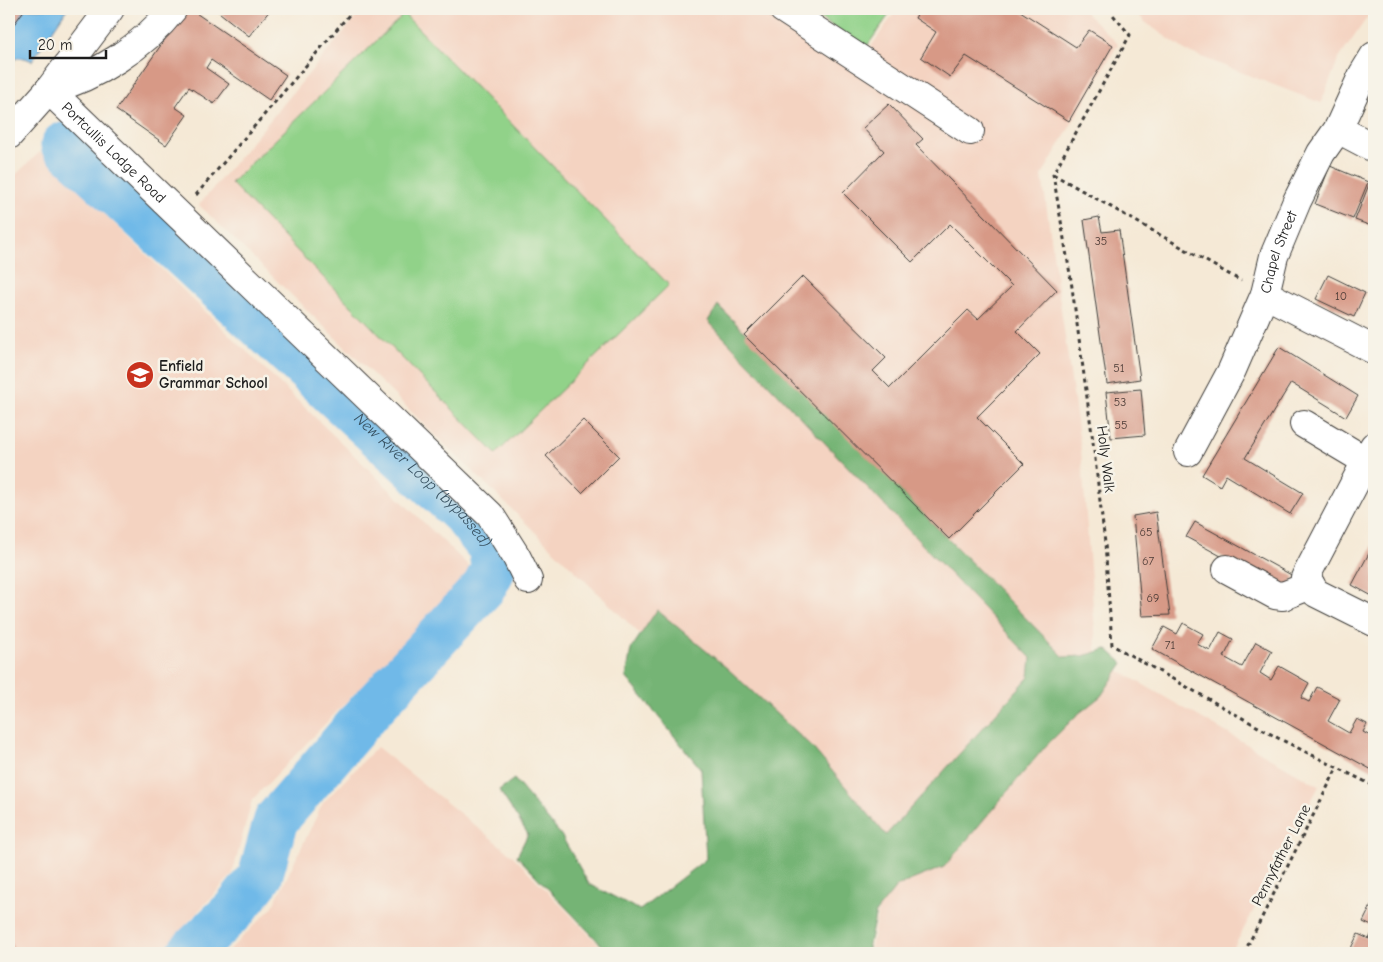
<svg xmlns="http://www.w3.org/2000/svg" width="1383" height="962" font-family="'Comic Neue',sans-serif">
	<style>
		.built { fill: #f4d3c1 }
		.green { fill: #91d289; stroke: #567752 }
		.forest { fill: #74b475; stroke: #486848 }
		.water { fill: #70b9e8; stroke: #466a82 }
		.lines { fill: none; stroke-linecap: round; stroke-linejoin: round }
		.river { stroke: #70b9e8; stroke-width: 45 }
		.building { fill: #d79986 }
		.minor-casing { stroke: #3d3b38; stroke-width: 30 }
		.path { stroke: #3d3b38; stroke-width: 3; stroke-dasharray: 4 4; stroke-linecap: butt }
		.minor { stroke: #fff; stroke-width: 28 }
		.labels { text-anchor: middle; dominant-baseline: central; stroke-width: 5; stroke-linejoin: round; paint-order: stroke }
		.number-label { font-size: 12px; fill: #4b3b36 }
		.street-label { font-size: 15px; fill: #1c1c1c; stroke: #f7f3e8 }
		.poi-label { font-size: 15px; font-weight: bold; fill: #1c1c1c; stroke: #f7f3e8; text-anchor: start }
		.water-label { font-size: 16px; font-style: italic; fill: #395363; stroke: #f7f3e8 }
	</style>
	<rect width="100%" height="100%" fill="#f7f3e8"/>
	<filter id="ink" filterUnits="userSpaceOnUse"><feTurbulence type="fractalNoise" baseFrequency=".02" numOctaves="2"/><feDisplacementMap in="SourceGraphic" scale="10" xChannelSelector="R" yChannelSelector="G"/><feConvolveMatrix kernelMatrix="1 2 1 2 8 2 1 2 1" color-interpolation-filters="sRGB"/></filter>
	<filter id="wash" filterUnits="userSpaceOnUse"><feTurbulence type="fractalNoise" baseFrequency=".0096" numOctaves="4" result="noise"/><feDisplacementMap in="SourceGraphic" scale="20" xChannelSelector="R" yChannelSelector="G"/><feGaussianBlur stdDeviation="1.12" result="paint"/><feColorMatrix in="noise" values="0 0 0 0 0 0 0 0 0 0 0 0 0 0 0 0 0 1.4 0 .05"/><feComposite in="paint" operator="in"/></filter>
	<g filter="url(#wash)">
		<rect width="100%" height="100%" fill="#f5e9d6"/>
		<g class="built">
			<polygon points="363,9 800,9 866,54 897,9 1082,9 1118,44 1042,175 1081,450 1097,658 1319,786 1231,953 870,953 879,906 720,712 199,205"/>
			<polygon points="1133,9 1373,9 1338,60 1321,103 1186,51 1145,22"/>
			<polygon points="40,152 473,570 252,800 232,875 159,953 9,953 9,181"/>
			<polygon points="377,747 512,855 607,953 226,953 272,908 323,803"/>
		</g>
		<g class="green">
			<polygon points="807,9 893,9 865,49"/>
			<polygon points="404,14 669,285 496,454 231,183"/>
		</g>
		<polygon class="forest" points="718,305 1064,657 1083,656 1107,649 1123,663 1101,696 1077,715 1044,748 944,867 897,886 876,912 867,953 609,953 517,856 528,834 499,790 514,779 561,835 589,884 640,910 706,859 701,769 626,677 631,649 657,610 728,669 812,747 886,835 1029,677 1031,658 708,321"/>
		<polygon class="water" points="25,9 67,9 32,61 25,58 16,58 9,68 9,32"/>
		<g class="lines">
			<path class="river" id="s1" d="M63 145 463 514 491 549 493 570 484 587 372 708 276 820 260 877 235 909 189 953"/>
		</g>
		<g id="blocks">
			<g class="building">
				<polygon points="9,9 25,9 9,31"/>
				<polygon points="186,9 190,9 286,75 269,100 211,60 206,68 229,84 214,104 189,87 175,107 187,115 166,145 116,110"/>
				<polygon points="215,9 271,9 249,36"/>
				<polygon points="920,9 1017,9 1076,47 1089,30 1113,45 1069,121 966,56 950,77 921,57 936,32 915,18"/>
				<polygon points="889,104 923,139 916,145 1057,290 1017,331 1040,354 977,417 1024,464 949,539 744,335 803,276 886,358 873,371 890,388 968,310 978,319 1012,286 950,224 912,262 843,193 884,151 863,128"/>
				<polygon points="1330,166 1368,182 1353,219 1315,204"/>
				<polygon points="1370,182 1374,184 1374,227 1355,220"/>
				<polygon points="1099,217 1102,232 1119,230 1140,379 1107,384 1084,220"/>
				<polygon points="1328,275 1365,293 1354,317 1316,299"/>
				<polygon points="1279,347 1358,396 1346,417 1291,383 1245,458 1303,493 1290,514 1226,475 1220,486 1202,475"/>
				<polygon points="1141,389 1145,435 1111,438 1106,392"/>
				<polygon points="583,420 619,456 582,493 546,456"/>
				<polygon points="1156,512 1170,615 1142,616 1133,516"/>
				<polygon points="1195,522 1295,577 1287,592 1186,537"/>
				<polygon points="1374,544 1374,597 1352,585"/>
				<polygon points="1183,623 1203,634 1197,644 1210,651 1220,632 1233,639 1224,657 1242,667 1256,642 1272,651 1260,673 1271,680 1279,666 1309,683 1301,698 1309,702 1317,687 1340,699 1328,721 1349,733 1357,719 1367,724 1363,732 1374,738 1374,771 1152,649 1164,627 1177,634"/>
				<polygon points="1371,906 1374,908 1374,927 1363,922"/>
				<polygon points="1374,929 1374,953 1357,953 1350,950 1358,934 1369,939"/>
				<polygon points="9,940 17,953 9,953"/>
			</g>
		</g>
	</g>
	<g filter="url(#ink)">
		<use href="#blocks" fill-opacity="0" stroke="#3d3b38" stroke-width="1"/>
		<g class="lines">
			<defs>
				<g id="minor">
					<polyline points="783,9 970,131"/>
					<path id="s2" d="M49 90 490 515 516 556 528 580"/>
					<path d="M49 90C96 77 143 47 173 9"/>
					<polyline points="1338,129 1374,148"/>
					<polyline points="9,135 49,90 110,9"/>
					<polyline points="1265,294 1374,350"/>
					<polyline points="1304,424 1366,461"/>
					<polyline points="1374,446 1305,578 1316,593 1374,622"/>
					<path id="s3" d="M1188 452 1232 370 1265 294 1274 256 1297 201 1321 153 1338 129 1363 74 1374 56"/>
					<polyline points="1227,569 1275,595 1283,596 1311,585"/>
				</g>
			</defs>
			<use href="#minor" class="minor-casing"/>
			<g class="path">
				<polyline points="1108,9 1130,35 1053,174 1071,280 1092,434 1105,543 1112,645 1278,738 1374,786"/>
				<polyline points="1053,174 1241,281"/>
				<polyline points="196,195 354,9"/>
				<polyline points="1244,953 1337,768"/>
			</g>
			<use href="#minor" class="minor"/>
		</g>
	</g>
	<defs>
		<symbol id="school-disc" viewBox="-11 -11 22 22"><circle r="9.5" fill="#c8321e" stroke="#f7f3e8"/><path d="M0-5L7-2L0 1L-7-2ZM-4 1L0 2.5L4 1V4Q0 6-4 4Z" fill="#fff"/></symbol>
	</defs>
	<g fill-rule="evenodd">
		<use href="#school-disc" x="124" y="359" width="32" height="32"/>
	</g>
	<g class="labels">
		<g class="number-label">
			<text x="1101" y="241">35</text>
			<text x="1341" y="296">10</text>
			<text x="1119" y="368">51</text>
			<text x="1120" y="402">53</text>
			<text x="1121" y="425">55</text>
			<text x="1146" y="532">65</text>
			<text x="1148" y="561">67</text>
			<text x="1153" y="598">69</text>
			<text x="1170" y="645">71</text>
		</g>
		<g class="street-label">
			<text stroke="none"><textPath href="#s2" startOffset="90">Portcullis Lodge Road</textPath></text>
			<text stroke="none"><textPath href="#s3" startOffset="220">Chapel Street</textPath></text>
			<text transform="translate(1106 459) rotate(83)">Holly Walk</text>
			<text transform="translate(1281 855) rotate(-63)">Pennyfather Lane</text>
		</g>
		<g class="poi-label">
			<text x="159" y="366">Enfield<tspan x="159" dy="17">Grammar School</tspan></text>
		</g>
		<g class="water-label">
			<text stroke="none"><textPath href="#s1" startOffset="492">New River Loop (bypassed)</textPath></text>
		</g>
	</g>
	<rect width="1383" height="962" fill="none" stroke="#f7f3e8" stroke-width="30"/>
	<path d="M30 50v8h76v-8" fill="none" stroke="#1c1c1c" stroke-width="2.5"/>
	<text x="38" y="50" font-size="15" fill="#1c1c1c" stroke="#f7f3e8" stroke-width="4" paint-order="stroke">20 m</text>
</svg>
